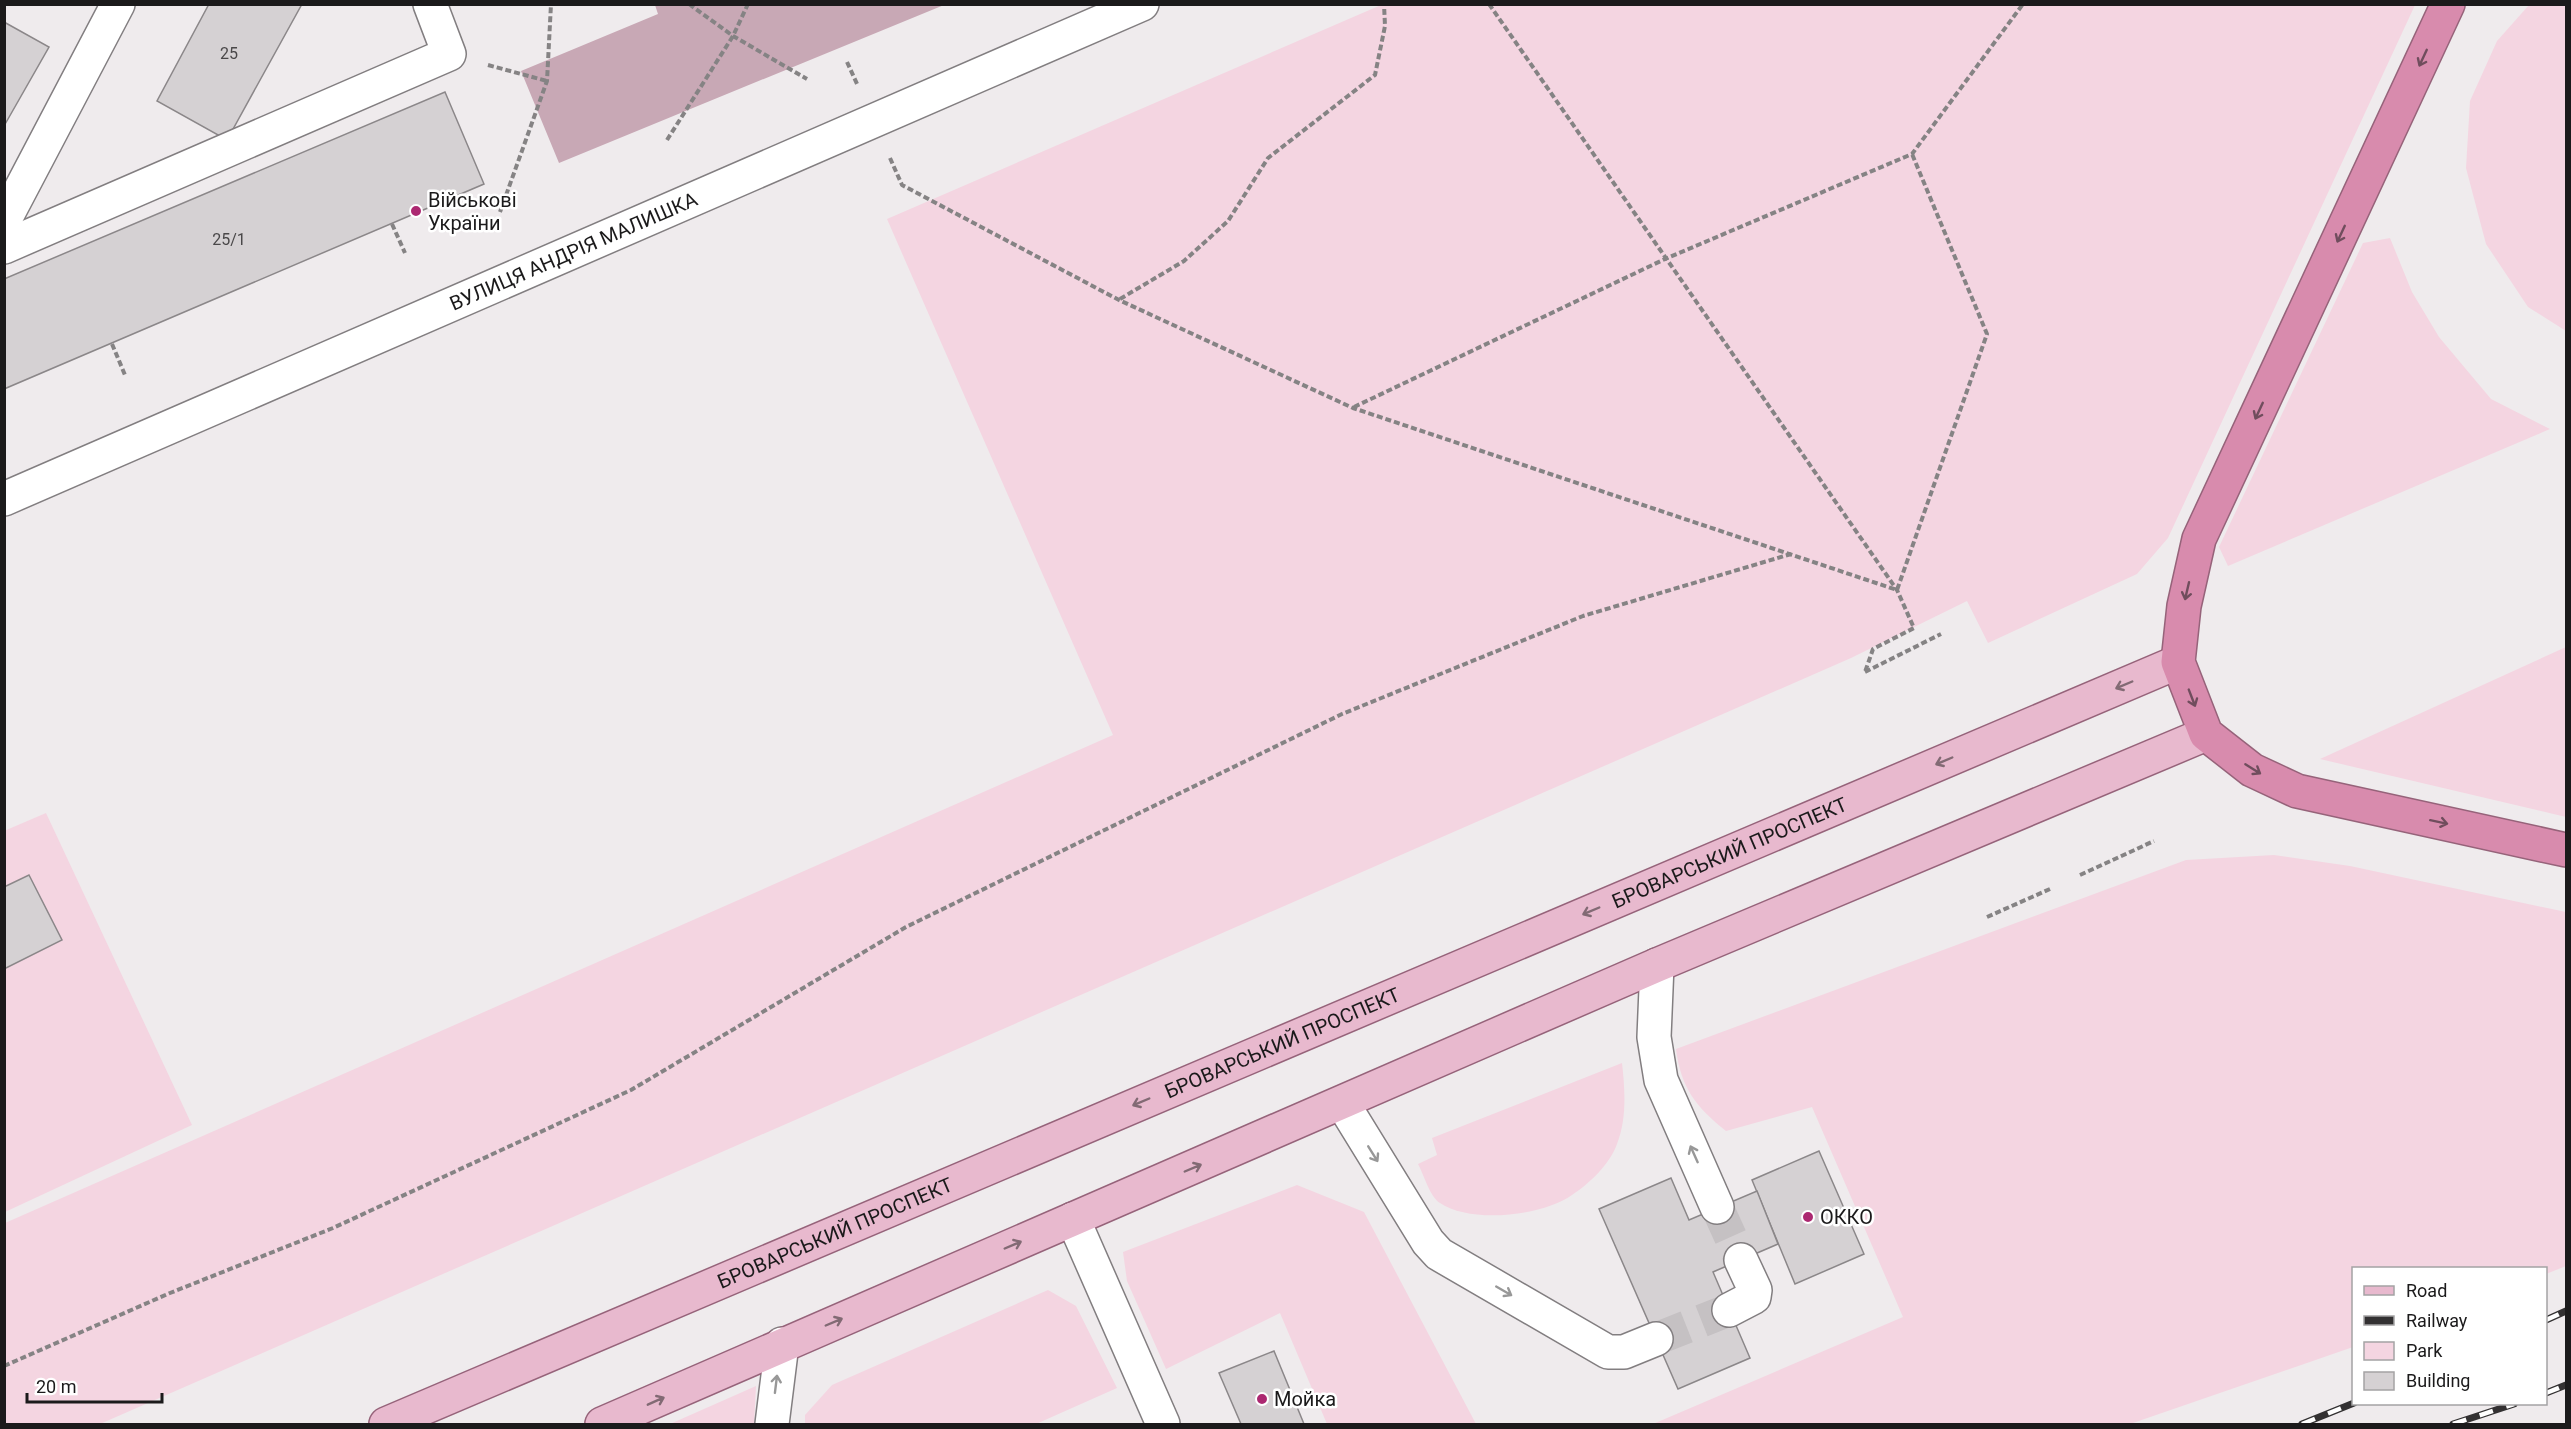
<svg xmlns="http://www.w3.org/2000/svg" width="2571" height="1429" font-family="Roboto,sans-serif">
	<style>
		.green { fill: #f4d5e1 }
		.forest { fill: #c8a8b5 }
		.building { fill: #d5d1d3; stroke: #8b8789; stroke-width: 1.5 }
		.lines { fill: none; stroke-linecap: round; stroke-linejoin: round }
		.minor-tunnel { stroke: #c5c1c3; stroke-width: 33; stroke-dasharray: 33 16; stroke-linecap: butt }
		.minor-casing { stroke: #827e80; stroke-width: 36 }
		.major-casing { stroke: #96637a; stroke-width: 36 }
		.highway-casing { stroke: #96637a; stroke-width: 36 }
		.path { stroke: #858384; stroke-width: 4; stroke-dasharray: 6 3; stroke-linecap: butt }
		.minor { stroke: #fff; stroke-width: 33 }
		.major { stroke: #e8b9ce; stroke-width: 33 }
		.highway { stroke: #d88bad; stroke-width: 33 }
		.rail-casing { stroke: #333132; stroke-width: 7 }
		.rail { stroke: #fff; stroke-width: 4.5; stroke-dasharray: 14; stroke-linecap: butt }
		.oneway { stroke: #704d5d }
		.oneway2 { stroke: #826a74 }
		.oneway3 { stroke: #989898 }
		.poi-dot { fill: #ac2871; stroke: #fff; stroke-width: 2 }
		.labels { text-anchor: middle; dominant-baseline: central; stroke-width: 5; stroke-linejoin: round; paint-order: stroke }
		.number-label { font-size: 16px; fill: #4a4849 }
		.poi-label { font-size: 20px; fill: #1b1a1b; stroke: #fff; text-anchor: start }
		.street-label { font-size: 20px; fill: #1b1a1b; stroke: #fff }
	</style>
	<rect width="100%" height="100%" fill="#efebed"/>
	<g class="green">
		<polygon points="1381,5 2415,5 2168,538 2137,574 1988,643 1967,601 1851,658 100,1424 5,1424 5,1223 1113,735 887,219"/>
		<polygon points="2529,5 2566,5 2566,331 2528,307 2486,244 2466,168 2470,101 2497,41"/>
		<polygon points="2390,238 2412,292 2439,337 2491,399 2550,429 2228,566 2219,547 2363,243"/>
		<polygon points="2566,647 2566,817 2320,759"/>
		<polygon points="46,813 192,1125 5,1212 4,831"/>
		<path d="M2274 855 2350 866 2566 912V1266L2546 1274V1268H2354L2353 1347 2130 1424H1653L1903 1317 1812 1107 1726 1131C1696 1107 1681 1088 1676 1049L2186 860Z"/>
		<path d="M1622 1063C1625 1089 1627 1119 1617 1144 1610 1164 1589 1184 1572 1195 1542 1216 1471 1224 1440 1203 1430 1197 1424 1175 1418 1164L1437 1155 1432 1138Z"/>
		<polygon points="1297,1185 1364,1212 1476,1424 1327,1424 1280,1313 1166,1369 1127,1281 1123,1252"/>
		<polygon points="1048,1290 1076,1306 1117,1388 1036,1424 805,1424 805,1415 832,1385"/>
		<polygon points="756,1386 754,1424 670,1424"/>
	</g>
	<polygon class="forest" points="655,5 654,5 944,5 559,163 521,71 658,14"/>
	<g class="building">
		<polygon points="209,4 302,4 227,140 157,101"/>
		<polygon points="4,22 49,47 4,126"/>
		<polygon points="445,92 484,184 4,389 4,279"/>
		<polygon points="29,875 62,940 4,969 4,887"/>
		<polygon points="1819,1151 1864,1254 1795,1284 1752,1180"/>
		<polygon points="1671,1178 1689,1220 1757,1191 1778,1244 1713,1272 1750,1358 1678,1389 1599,1209"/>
		<polygon points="1274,1351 1304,1424 1241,1424 1219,1373"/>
	</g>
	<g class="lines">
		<g class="minor-tunnel">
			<polyline points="1717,1207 1741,1260"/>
			<polyline points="1656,1339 1729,1310"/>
		</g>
		<defs>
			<g id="minor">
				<polyline points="4,221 118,4"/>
				<polyline points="4,247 449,54 430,4"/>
				<path id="s1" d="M4 499 1142 4"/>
				<polyline points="1657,965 1654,1037 1661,1080 1717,1207"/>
				<polyline points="1343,1104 1428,1242 1439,1254 1608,1352 1624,1352 1656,1339"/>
				<polyline points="1073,1219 1163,1424"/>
				<polyline points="1729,1310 1754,1297 1755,1290 1741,1260"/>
				<polyline points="772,1424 782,1344"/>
			</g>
			<g id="major">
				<path id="s2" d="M386 1424 2178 662"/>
				<polyline points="602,1424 1657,965 2206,734"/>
			</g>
			<polyline id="highway" points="2448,4 2199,539 2184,606 2178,662 2206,734 2252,770 2297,791 2566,850"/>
		</defs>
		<use href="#minor" class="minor-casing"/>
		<use href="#major" class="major-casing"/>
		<use href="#highway" class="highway-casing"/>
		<g class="path">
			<polyline points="689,4 733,36 807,79"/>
			<polyline points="1489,4 1897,590 1914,628 1873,649 1865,672"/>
			<polyline points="847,62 858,86"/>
			<polyline points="488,65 547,81"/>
			<polyline points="667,140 733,36 748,4"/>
			<polyline points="890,158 902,185 1119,300 1353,408 1897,590 1987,334 1912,154"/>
			<polyline points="500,212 547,81 551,4"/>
			<polyline points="392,224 405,253"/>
			<polyline points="1120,299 1184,261 1228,221 1268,158 1375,75 1385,26 1384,4"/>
			<polyline points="112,344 125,375"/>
			<polyline points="1354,407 1665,259 1912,154 2023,4"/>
			<polyline points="1865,672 1941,634"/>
			<polyline points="2080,875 2154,841"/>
			<polyline points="1987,917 2050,889"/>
			<polyline points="4,1366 170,1293 333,1228 631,1090 906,927 1342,714 1583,616 1791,554"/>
		</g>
		<use href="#minor" class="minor"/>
		<use href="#major" class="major"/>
		<use href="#highway" class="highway"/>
		<defs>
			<g id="rail">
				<polyline points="2546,1320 2566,1311"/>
				<polyline points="2546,1393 2566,1385"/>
				<polyline points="2302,1424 2354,1403"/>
				<polyline points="2453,1424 2514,1404"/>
			</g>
		</defs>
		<use href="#rail" class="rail-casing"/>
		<use href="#rail" class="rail"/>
	</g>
	<defs><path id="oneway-shaft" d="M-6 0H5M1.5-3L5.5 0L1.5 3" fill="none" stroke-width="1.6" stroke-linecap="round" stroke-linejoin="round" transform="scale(1.5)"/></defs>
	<g class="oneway">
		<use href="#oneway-shaft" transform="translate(2423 58) rotate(115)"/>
		<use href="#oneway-shaft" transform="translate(2341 234) rotate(115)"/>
		<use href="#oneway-shaft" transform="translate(2259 411) rotate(115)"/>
		<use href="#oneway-shaft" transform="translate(2187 591) rotate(103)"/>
		<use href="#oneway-shaft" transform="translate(2192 698) rotate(69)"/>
		<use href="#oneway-shaft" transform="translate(2253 769) rotate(32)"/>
		<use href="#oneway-shaft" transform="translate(2439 822) rotate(12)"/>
	</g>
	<g class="oneway2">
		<use href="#oneway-shaft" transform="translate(2124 685) rotate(157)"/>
		<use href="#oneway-shaft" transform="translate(1944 761) rotate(157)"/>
		<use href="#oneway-shaft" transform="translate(1591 911) rotate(157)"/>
		<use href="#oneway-shaft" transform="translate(1141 1102) rotate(157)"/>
		<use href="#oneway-shaft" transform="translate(1193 1168) rotate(-23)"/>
		<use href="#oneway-shaft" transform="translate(1013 1245) rotate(-23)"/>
		<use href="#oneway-shaft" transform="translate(834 1322) rotate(-23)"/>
		<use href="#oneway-shaft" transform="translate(656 1401) rotate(-24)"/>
	</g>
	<g class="oneway3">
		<use href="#oneway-shaft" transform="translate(1373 1154) rotate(58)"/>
		<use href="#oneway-shaft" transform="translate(1694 1154) rotate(-114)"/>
		<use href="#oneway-shaft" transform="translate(1504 1291) rotate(30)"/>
		<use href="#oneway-shaft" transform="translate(776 1384) rotate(-83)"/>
	</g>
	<g class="poi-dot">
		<circle cx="416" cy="211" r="6"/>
		<circle cx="1808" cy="1217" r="6"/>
		<circle cx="1262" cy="1399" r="6"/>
	</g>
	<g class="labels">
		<g class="number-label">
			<text x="229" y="53">25</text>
			<text x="229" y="239">25/1</text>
		</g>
		<g class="poi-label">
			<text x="428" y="200">Військові<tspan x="428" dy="23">України</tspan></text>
			<text x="1820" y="1217">ОККО</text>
			<text x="1274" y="1399">Мойка</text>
		</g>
		<g class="street-label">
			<text stroke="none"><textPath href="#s1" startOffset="621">ВУЛИЦЯ АНДРІЯ МАЛИШКА</textPath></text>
			<text stroke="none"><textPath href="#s2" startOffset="1460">БРОВАРСЬКИЙ ПРОСПЕКТ</textPath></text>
			<text stroke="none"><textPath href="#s2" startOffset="974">БРОВАРСЬКИЙ ПРОСПЕКТ</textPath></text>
			<text stroke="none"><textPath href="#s2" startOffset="488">БРОВАРСЬКИЙ ПРОСПЕКТ</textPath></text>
		</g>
	</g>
	<rect width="2571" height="1429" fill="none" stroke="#1b1a1b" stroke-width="12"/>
	<rect x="2352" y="1267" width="195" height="138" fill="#ffffff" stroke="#a4a3a4" stroke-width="1.5"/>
	<rect x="2364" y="1286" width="30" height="9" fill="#e8b9ce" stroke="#a4a3a4" stroke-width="1.5"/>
	<text x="2406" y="1297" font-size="18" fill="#1b1a1b">Road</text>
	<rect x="2364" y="1316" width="30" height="9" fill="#333132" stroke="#a4a3a4" stroke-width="1.5"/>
	<text x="2406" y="1327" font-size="18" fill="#1b1a1b">Railway</text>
	<rect x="2364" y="1342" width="30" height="18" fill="#f4d5e1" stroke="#a4a3a4" stroke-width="1.5"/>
	<text x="2406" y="1357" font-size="18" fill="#1b1a1b">Park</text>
	<rect x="2364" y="1372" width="30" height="18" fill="#d5d1d3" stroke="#a4a3a4" stroke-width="1.5"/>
	<text x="2406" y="1387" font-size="18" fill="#1b1a1b">Building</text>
	<path d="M27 1393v9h135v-9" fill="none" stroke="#1b1a1b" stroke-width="3"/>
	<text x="36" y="1393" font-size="18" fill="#1b1a1b" stroke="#ffffff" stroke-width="4.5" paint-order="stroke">20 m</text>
</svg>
